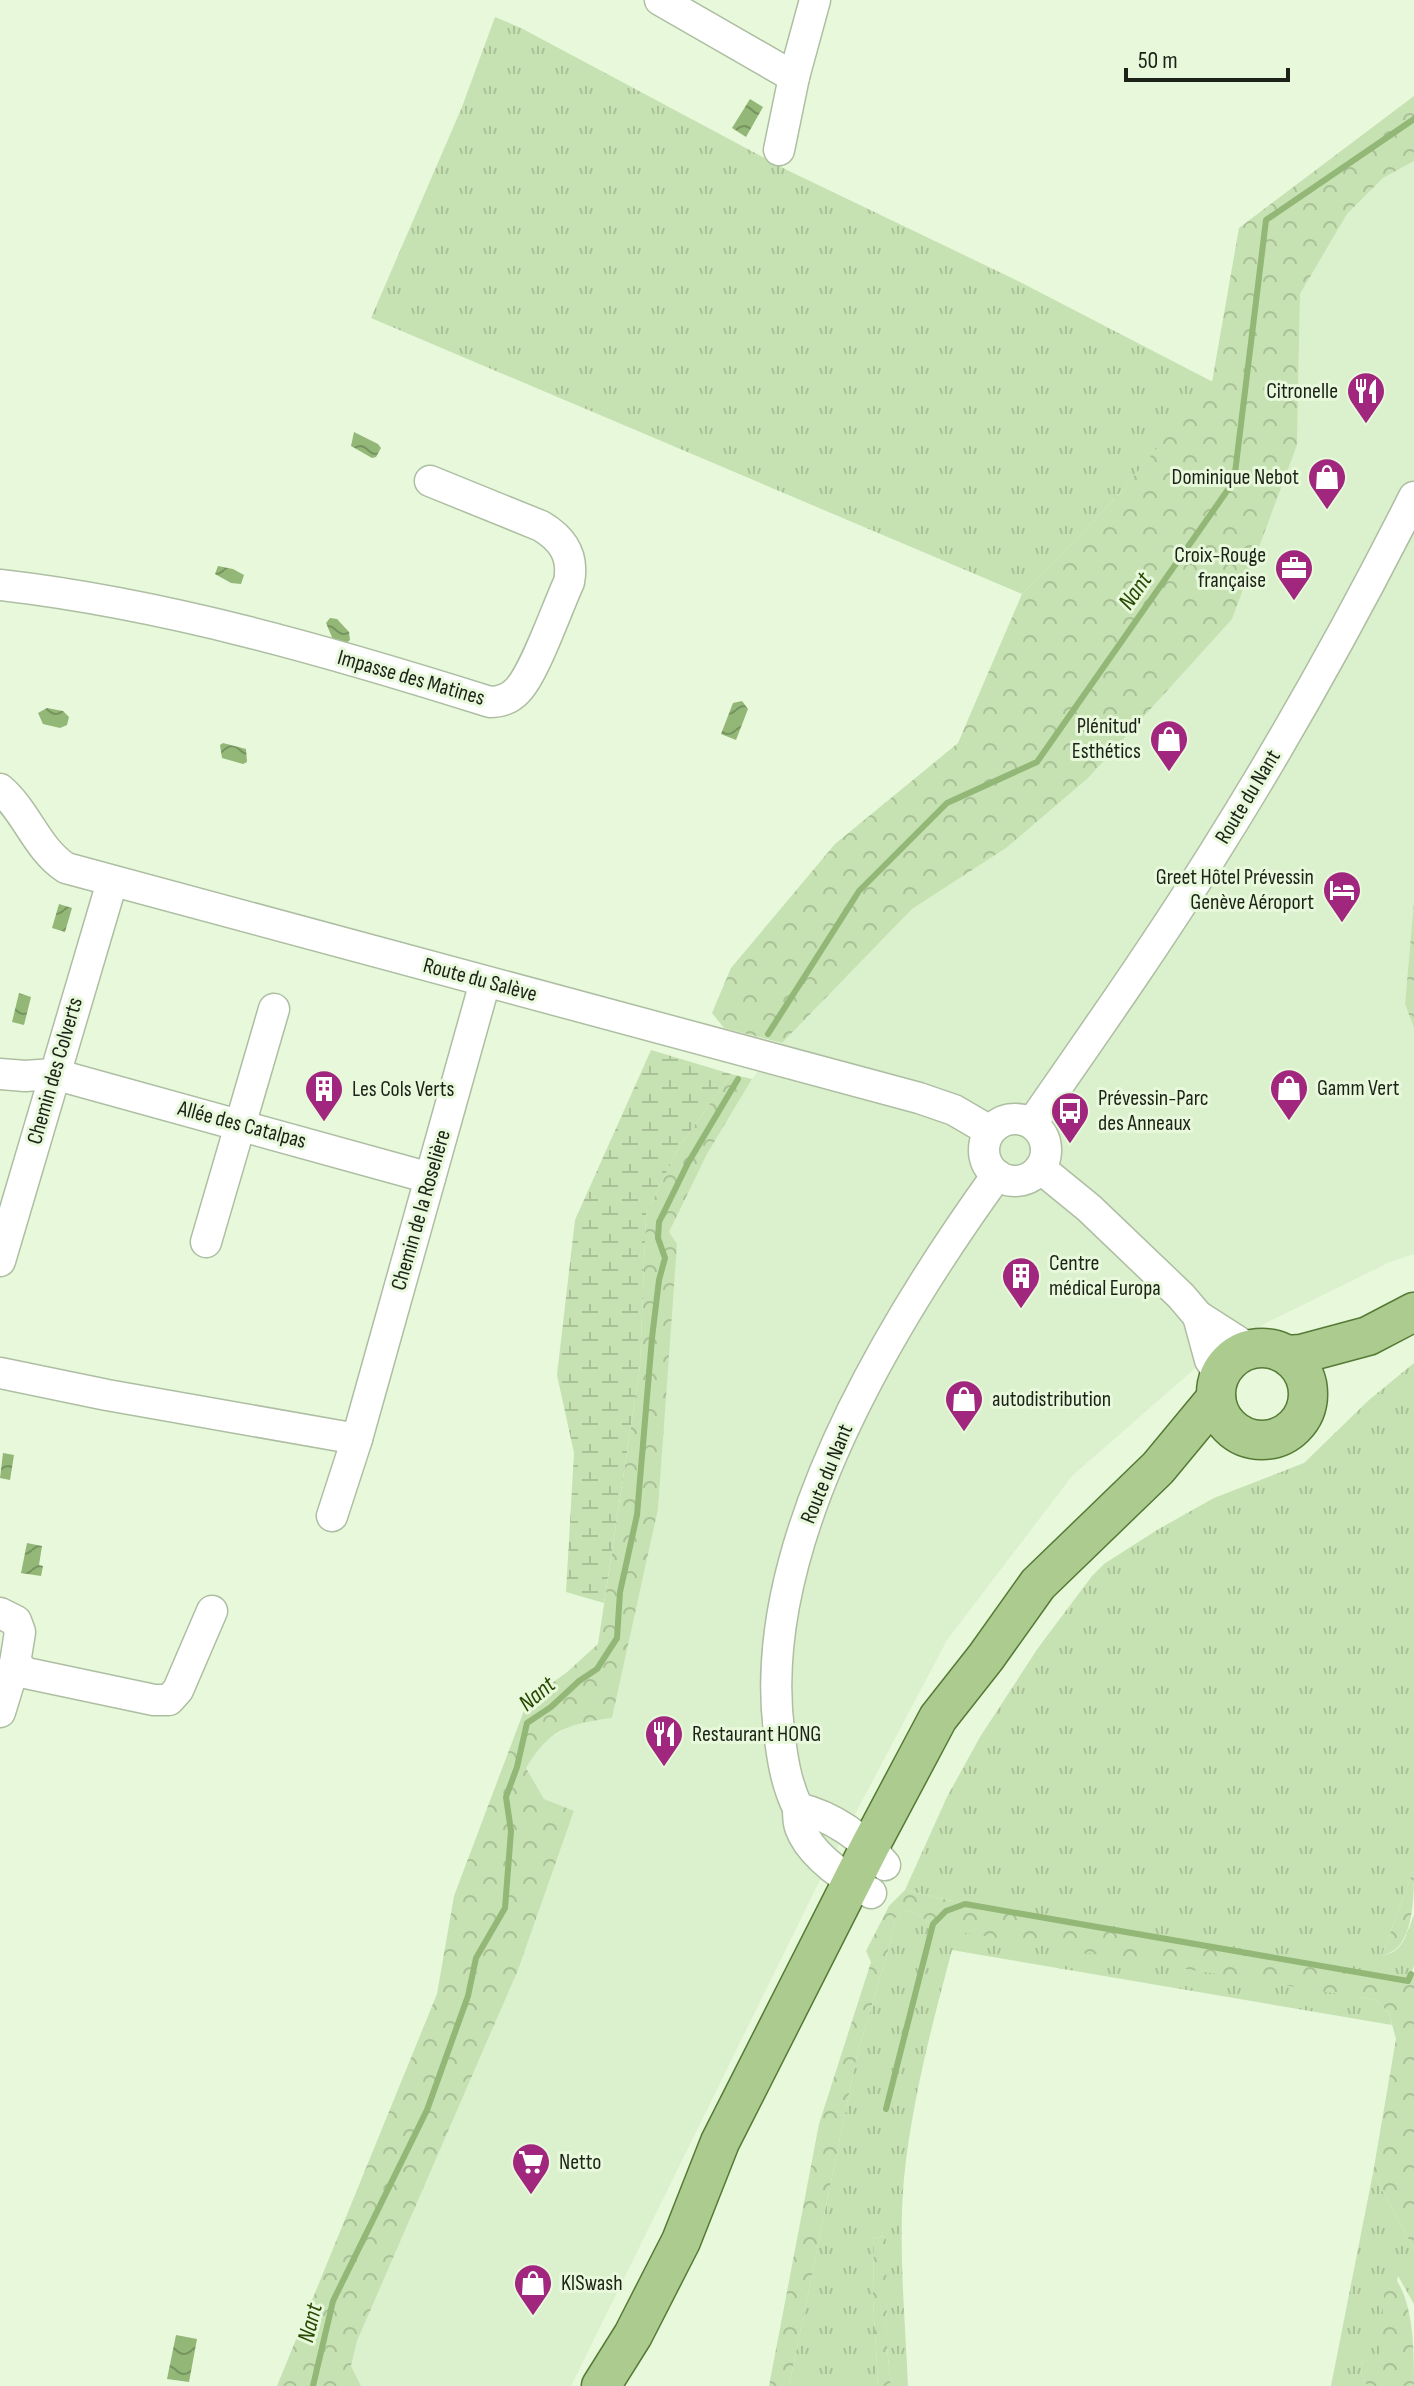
<svg xmlns="http://www.w3.org/2000/svg" width="1414" height="2386" font-family="'Sofia Sans Condensed',sans-serif">
	<style>
		.built { fill: #dbf0cc }
		.grass { fill: url(#grass-tufts) }
		.forest { fill: url(#forest-crowns) }
		.wetland { fill: url(#wetland-marsh) }
		.water { fill: url(#water-waves) }
		.lines { fill: none; stroke-linecap: round; stroke-linejoin: round }
		.stream { stroke: #92b776; stroke-width: 6 }
		.minor-casing { stroke: #adbea2; stroke-width: 33 }
		.major-casing { stroke: #557a35; stroke-width: 41 }
		.minor { stroke: #fff; stroke-width: 30 }
		.major { stroke: #accb8f; stroke-width: 38 }
		.labels { text-anchor: middle; dominant-baseline: central; stroke-width: 6; stroke-linejoin: round; paint-order: stroke }
		.poi-label { font-size: 22px; fill: #1c2218; stroke: #e7f8db; text-anchor: start }
		.street-label { font-size: 22px; fill: #1c2218; stroke: #e7f8db }
		.water-label { font-size: 24px; font-style: italic; fill: #284800; stroke: #e7f8db }
	</style>
	<defs>
		<pattern id="grass-tufts" width="24" height="20" patternUnits="userSpaceOnUse" patternTransform="scale(2)"><rect width="24" height="20" fill="#c6e1b2"/><path d="M3 7l-1-3M5 7V3M7 7l1-3M15 17l-1-3M17 17v-4M19 17l1-3" fill="none" stroke="#aac198"/></pattern>
		<pattern id="forest-crowns" width="20" height="18" patternUnits="userSpaceOnUse" patternTransform="scale(2)"><rect width="20" height="18" fill="#c6e1b2"/><path d="M2 6a3 3 0 1 1 6 0M12 15a3 3 0 1 1 6 0" fill="none" stroke="#aac198"/></pattern>
		<pattern id="wetland-marsh" width="20" height="14" patternUnits="userSpaceOnUse" patternTransform="scale(2)"><rect width="20" height="14" fill="#c6e1b2"/><path d="M1 5h8M5 5V1M11 12h8M15 12V8" fill="none" stroke="#aac198"/></pattern>
		<pattern id="water-waves" width="16" height="10" patternUnits="userSpaceOnUse" patternTransform="scale(2)"><rect width="16" height="10" fill="#92b776"/><path d="M0 5q4-4 8 0t8 0" fill="none" stroke="#769460"/></pattern>
	</defs>
	<rect width="100%" height="100%" fill="#e7f8db"/>
	<polygon class="built" points="1414,161 1414,901 1405,1004 1414,1028 1414,1254 1392,1261 1266,1323 1200,1364 1072,1476 947,1640 817,1886 571,2386 361,2386 351,2366 357,2341 518,1970 574,1812 544,1799 526,1768 540,1745 574,1723 612,1718 658,1509 676,1244 668,1233 707,1154 752,1079 782,1043 912,909 1006,848 1297,445 1300,294 1347,214 1383,178"/>
	<g class="grass">
		<polygon points="495,17 521,28 787,170 1018,281 1213,382 1114,500 1022,594 371,318 462,107"/>
		<path d="M1414 1363V1869L1382 1955C1403 1954 1407 1932 1414 1915V1966L1408 1981 965 1904 905 1890 947 1797 980 1737 1038 1648 1092 1576 1104 1564 1157 1530 1214 1498 1304 1463 1369 1400Z"/>
		<path d="M909 1910 933 1924 1376 2000 1389 2013 1392 2025 952 1950C932 2025 912 2100 904 2178 898 2247 905 2317 908 2386H891L887 2348 885 2236 874 2238 873 2298 878 2386H789L857 2055 890 1944 895 1918Z"/>
		<polygon points="1373,2173 1414,2249 1414,2304 1398,2276 1379,2362 1363,2360 1361,2373 1367,2386 1331,2386"/>
	</g>
	<g class="forest">
		<polygon points="1414,96 1414,161 1383,178 1347,214 1300,294 1297,445 1232,619 1088,778 1006,848 912,909 782,1043 724,1028 712,1013 731,968 835,844 958,743 1022,594 1114,500 1212,382 1239,228"/>
		<polygon points="1414,901 1414,1028 1405,1004"/>
		<path d="M731 1074 752 1079 707 1154 669 1232 677 1244 658 1509 612 1718C568 1724 550 1728 526 1768L544 1799 574 1811 518 1970 357 2341 351 2366 361 2386H277L437 1994 454 1896 528 1700 566 1673 598 1644 640 1366 646 1214 679 1147Z"/>
		<path d="M1414 1869C1414 1896 1414 1951 1382 1955Z"/>
		<polygon points="905,1890 965,1904 1407,1981 1411,1974 1414,1974 1414,2249 1373,2173 1396,2039 1389,2013 1376,2000 954,1931 933,1924 909,1910 895,1918 890,1944 857,2055 789,2386 769,2386 819,2124 871,1962 866,1951 889,1906"/>
		<polygon points="886,2236 887,2348 891,2386 878,2386 873,2298 874,2238"/>
		<path d="M1386 2269C1414 2290 1414 2347 1414 2386H1367L1361 2373 1363 2360 1379 2361Z"/>
	</g>
	<polygon class="wetland" points="651,1050 731,1074 679,1147 646,1214 640,1366 604,1603 566,1592 574,1453 557,1375 575,1220"/>
	<g class="water">
		<polygon points="750,99 763,107 746,137 732,128"/>
		<polygon points="354,432 378,444 381,448 376,457 372,458 351,446"/>
		<polygon points="218,566 233,569 244,575 241,584 231,583 215,574"/>
		<polygon points="330,618 337,619 349,632 350,640 344,645 334,642 326,623"/>
		<polygon points="742,701 748,709 736,740 721,734 733,703"/>
		<polygon points="47,708 63,711 69,717 67,725 60,728 43,724 38,713"/>
		<polygon points="223,743 246,749 247,762 243,764 222,758 220,745"/>
		<polygon points="59,904 72,908 65,932 52,928"/>
		<polygon points="19,993 31,997 24,1025 12,1022"/>
		<polygon points="3,1453 14,1455 10,1480 0,1478"/>
		<polygon points="27,1543 42,1546 39,1565 43,1566 41,1576 21,1573"/>
		<polygon points="176,2335 197,2339 189,2382 167,2379"/>
	</g>
	<g class="lines">
		<g class="stream">
			<polyline points="768,1034 859,891 947,803 1037,762 1234,481 1266,220 1414,119"/>
			<polyline points="886,2109 933,1924 946,1911 965,1904 1408,1981 1411,1974"/>
			<polyline points="313,2386 333,2301 427,2110 468,1996 476,1958 505,1908 511,1831 506,1797 517,1767 527,1723 551,1707 579,1681 597,1669 617,1638 620,1592 637,1515 652,1338 659,1280 665,1258 658,1238 659,1222 688,1163 738,1079"/>
		</g>
		<defs>
			<g id="minor">
				<polyline points="660,0 794,77"/>
				<polyline points="779,150 794,77 815,0"/>
				<path d="M0 585C166 604 331 652 490 702 501 702 510 699 518 690 535 672 557 608 569 582 574 556 563 539 541 526L430 481"/>
				<path d="M0 789C27 812 36 848 66 868L919 1098 954 1110 990 1131"/>
				<polyline points="0,1074 25,1076 54,1074 430,1178"/>
				<circle cx="1015" cy="1150" r="31"/>
				<path d="M1032 1123C1093 1035 1155 947 1212 856 1285 740 1352 620 1414 497"/>
				<polyline points="1040,1168 1089,1208 1181,1296 1198,1316 1251,1350"/>
				<polyline points="206,1242 274,1009"/>
				<polyline points="0,1261 112,882"/>
				<polyline points="1198,1316 1210,1360 1220,1375"/>
				<polyline points="0,1373 107,1395 357,1439"/>
				<polyline points="332,1516 357,1439 485,982"/>
				<polyline points="0,1613 16,1621 20,1632 15,1663 26,1673 154,1700 169,1700 178,1690 212,1611"/>
				<polyline points="0,1712 15,1663"/>
				<path d="M798 1808C786 1784 782 1757 779 1731 755 1544 891 1322 997 1175"/>
				<path d="M871 1893C846 1879 810 1856 800 1827 798 1822 798 1814 798 1808 832 1816 864 1838 885 1865"/>
			</g>
			<g id="major">
				<circle cx="1262" cy="1394" r="46"/>
				<polyline points="1287,1355 1301,1354 1368,1336 1414,1312"/>
				<polyline points="601,2386 633,2335 681,2241 720,2142 870,1846 938,1718 986,1657 1038,1584 1158,1468 1216,1398"/>
			</g>
		</defs>
		<use href="#minor" class="minor-casing"/>
		<use href="#major" class="major-casing"/>
		<use href="#minor" class="minor"/>
		<use href="#major" class="major"/>
	</g>
	<defs>
		<symbol id="restaurant-pin" viewBox="-11 -11 22 30"><path d="M0 17L-7.5 6A9.5 9.5 0 1 1 7.5 6Z" fill="#a1277e" stroke="#e7f8db"/><path d="M-5-6h1v4h1v-4h1v4h1v-4h1v5L-1.5 .5V6h-2V.5L-5-1ZM5-6V6H3V1.5H1.5Q1.5-4 5-6Z" fill="#fff"/></symbol>
		<symbol id="shop-pin" viewBox="-11 -11 22 30"><path d="M0 17L-7.5 6A9.5 9.5 0 1 1 7.5 6Z" fill="#a1277e" stroke="#e7f8db"/><path d="M-5-2.5h2.3a2.7 3.5 0 0 1 5.4 0H5L5.5 6h-11ZM-1.5-2.5h3a1.5 2.3 0 0 0-3 0Z" fill="#fff"/></symbol>
		<symbol id="office-pin" viewBox="-11 -11 22 30"><path d="M0 17L-7.5 6A9.5 9.5 0 1 1 7.5 6Z" fill="#a1277e" stroke="#e7f8db"/><path d="M-6-3h4V-5.5h4V-3h4V5H-6ZM-1-4.5V-3h2v-1.5ZM-6 0V1H6V0Z" fill="#fff"/></symbol>
		<symbol id="hotel-pin" viewBox="-11 -11 22 30"><path d="M0 17L-7.5 6A9.5 9.5 0 1 1 7.5 6Z" fill="#a1277e" stroke="#e7f8db"/><path d="M-6-4.5h1.5V1H6V5H4.5V3h-9V5H-6ZM-4 0a1.8 1.8 0 1 1 3.6 0ZM.5 0V-2.5h3Q6-2.5 6 0Z" fill="#fff"/></symbol>
		<symbol id="building-pin" viewBox="-11 -11 22 30"><path d="M0 17L-7.5 6A9.5 9.5 0 1 1 7.5 6Z" fill="#a1277e" stroke="#e7f8db"/><path d="M-4-6H4V6H1V3H-1V6H-4ZM-2.5-4.3h1.7v1.8h-1.7ZM.8-4.3h1.7v1.8H.8ZM-2.5-1h1.7V.8h-1.7ZM.8-1h1.7V.8H.8Z" fill="#fff"/></symbol>
		<symbol id="bus-pin" viewBox="-11 -11 22 30"><path d="M0 17L-7.5 6A9.5 9.5 0 1 1 7.5 6Z" fill="#a1277e" stroke="#e7f8db"/><path d="M-5-6H5V4H4V6H2V4H-2V6H-4V4H-5ZM-3.5-4V0h7V-4ZM-3.5 1.2v1.5H-2V1.2ZM2 1.2v1.5H3.5V1.2Z" fill="#fff"/></symbol>
		<symbol id="supermarket-pin" viewBox="-11 -11 22 30"><path d="M0 17L-7.5 6A9.5 9.5 0 1 1 7.5 6Z" fill="#a1277e" stroke="#e7f8db"/><path d="M-6-5.5h2.5l.6 2H6L4.5 2H-2.5L-4.4-4H-6ZM-1.5 3.2a1.3 1.3 0 1 0 .1 0ZM3 3.2a1.3 1.3 0 1 0 .1 0Z" fill="#fff"/></symbol>
	</defs>
	<g fill-rule="evenodd">
		<use href="#restaurant-pin" x="1344" y="369" width="44" height="60"/>
		<use href="#shop-pin" x="1305" y="455" width="44" height="60"/>
		<use href="#office-pin" x="1272" y="546" width="44" height="60"/>
		<use href="#shop-pin" x="1147" y="717" width="44" height="60"/>
		<use href="#hotel-pin" x="1320" y="868" width="44" height="60"/>
		<use href="#shop-pin" x="1267" y="1066" width="44" height="60"/>
		<use href="#building-pin" x="302" y="1067" width="44" height="60"/>
		<use href="#bus-pin" x="1048" y="1089" width="44" height="60"/>
		<use href="#building-pin" x="999" y="1254" width="44" height="60"/>
		<use href="#shop-pin" x="942" y="1377" width="44" height="60"/>
		<use href="#restaurant-pin" x="642" y="1712" width="44" height="60"/>
		<use href="#supermarket-pin" x="509" y="2140" width="44" height="60"/>
		<use href="#shop-pin" x="511" y="2261" width="44" height="60"/>
	</g>
	<g class="labels">
		<g class="poi-label">
			<text x="1338" y="391" text-anchor="end">Citronelle</text>
			<text x="1299" y="477" text-anchor="end">Dominique Nebot</text>
			<text x="1266" y="555" text-anchor="end">Croix-Rouge<tspan x="1266" dy="25">française</tspan></text>
			<text x="1141" y="726" text-anchor="end">Plénitud'<tspan x="1141" dy="25">Esthétics</tspan></text>
			<text x="1314" y="877" text-anchor="end">Greet Hôtel Prévessin<tspan x="1314" dy="25">Genève Aéroport</tspan></text>
			<text x="1317" y="1088">Gamm Vert</text>
			<text x="352" y="1089">Les Cols Verts</text>
			<text x="1098" y="1098">Prévessin-Parc<tspan x="1098" dy="25">des Anneaux</tspan></text>
			<text x="1049" y="1263">Centre<tspan x="1049" dy="25">médical Europa</tspan></text>
			<text x="992" y="1399">autodistribution</text>
			<text x="692" y="1734">Restaurant HONG</text>
			<text x="559" y="2162">Netto</text>
			<text x="561" y="2283">KISwash</text>
		</g>
		<g class="street-label">
			<text transform="translate(411 678) rotate(16)">Impasse des Matines</text>
			<text transform="translate(1248 797) rotate(-59)">Route du Nant</text>
			<text transform="translate(480 980) rotate(15)">Route du Salève</text>
			<text transform="translate(55 1071) rotate(-74)">Chemin des Colverts</text>
			<text transform="translate(242 1125) rotate(15)">Allée des Catalpas</text>
			<text transform="translate(421 1210) rotate(-74)">Chemin de la Roselière</text>
			<text transform="translate(827 1474) rotate(-68)">Route du Nant</text>
		</g>
		<g class="water-label">
			<text transform="translate(1135 591) rotate(-55)">Nant</text>
			<text transform="translate(537 1694) rotate(-40)">Nant</text>
			<text transform="translate(310 2323) rotate(-76)">Nant</text>
		</g>
	</g>
	<path d="M1126 68v12h162v-12" fill="none" stroke="#1c2218" stroke-width="4"/>
	<text x="1138" y="68" font-size="24" fill="#1c2218" stroke="#e7f8db" stroke-width="6" paint-order="stroke">50 m</text>
</svg>
